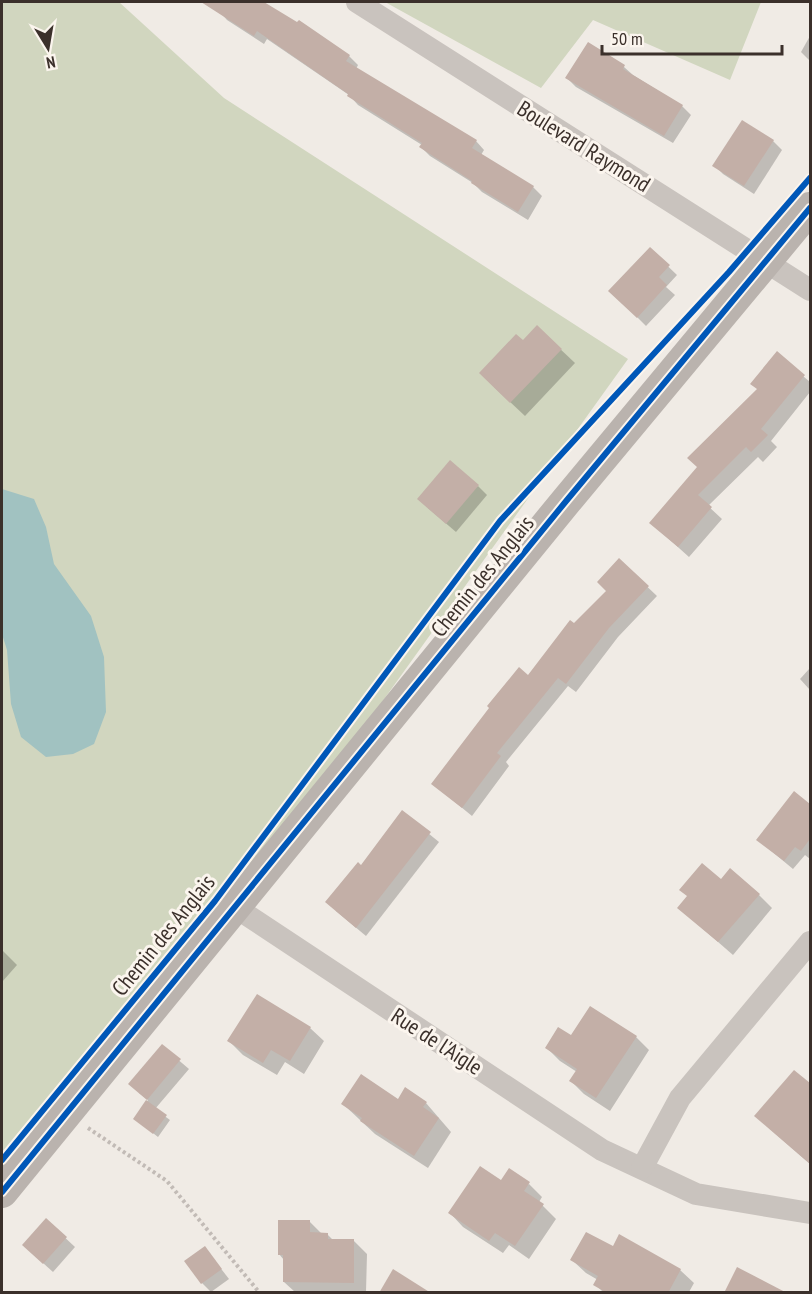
<svg xmlns="http://www.w3.org/2000/svg" width="812" height="1294" font-family="'PT Sans Narrow',sans-serif">
	<style>
		.green { fill: #d1d6bf }
		.water { fill: #a1c2c1 }
		.shadow { fill: #0003 }
		.building { fill: #c3afa7 }
		.lines { fill: none; stroke-linecap: round; stroke-linejoin: round }
		.path { stroke: #c2bbb6; stroke-width: 4; stroke-dasharray: 3 3; stroke-linecap: butt }
		.street { stroke: #c9c3be; stroke-width: 22 }
		.secondary { stroke: #bab3ae; stroke-width: 32 }
		.cycleway-casing { stroke: #fbf5ee; stroke-width: 10 }
		.cycleway { stroke: #0057b8; stroke-width: 6 }
		.labels { text-anchor: middle; dominant-baseline: central; stroke-width: 6; stroke-linejoin: round; paint-order: stroke }
		.street-label { font-size: 22px; fill: #3b302b; stroke: #fbf5ee }
	</style>
	<rect width="100%" height="100%" fill="#f0ebe5"/>
	<g class="green">
		<polygon points="2,2 119,2 224,98 628,359 235,907 2,1197"/>
		<polygon points="385,2 761,2 730,80 593,20 541,88"/>
	</g>
	<polygon class="water" points="2,489 34,499 46,527 54,564 91,616 104,657 106,712 94,744 73,754 46,757 21,737 11,704 7,650 2,634"/>
	<g class="shadow">
		<polygon points="204,2 262,2 298,24 299,22 349,56 358,65 356,69 476,141 484,150 481,155 533,187 542,196 528,220 482,192 473,183 430,156 421,147 422,145 358,105 349,95 267,39 264,44 227,20 219,11"/>
		<polygon points="810,36 810,61 801,52"/>
		<polygon points="624,67 633,75 682,106 691,115 673,143 576,87 567,78"/>
		<polygon points="773,141 782,150 754,194 723,174 714,165"/>
		<polygon points="650,249 677,275 666,287 675,295 646,326 611,291"/>
		<polygon points="537,327 575,363 525,416 494,387 523,342"/>
		<polygon points="777,354 810,382 810,392 771,441 777,447 763,462 758,457 708,506 722,519 689,557 651,523 699,467 758,390"/>
		<polygon points="478,486 487,495 456,532 428,508"/>
		<polygon points="619,560 657,596 618,637 576,692 568,686 506,762 509,766 472,816 433,784 608,591"/>
		<polygon points="810,668 810,690 800,679"/>
		<polygon points="794,794 810,806 810,859 805,855 793,869 758,840"/>
		<polygon points="402,812 439,842 366,936 336,911 361,867"/>
		<polygon points="721,881 759,895 772,908 733,955 679,908"/>
		<polygon points="2,950 17,965 2,982"/>
		<polygon points="310,1028 324,1041 304,1074 285,1062 277,1075 243,1055 229,1041"/>
		<polygon points="571,1037 636,1037 649,1050 610,1111 584,1094 571,1081 577,1072 560,1061 547,1048"/>
		<polygon points="162,1046 189,1069 155,1109 170,1120 158,1137 135,1119 148,1100 139,1093"/>
		<polygon points="795,1072 810,1085 810,1164 770,1129"/>
		<polygon points="398,1101 426,1103 451,1132 428,1168 375,1134 343,1104"/>
		<polygon points="529,1184 542,1197 539,1202 556,1219 529,1259 509,1245 503,1253 463,1227 450,1213"/>
		<polygon points="46,1220 75,1247 53,1272 33,1254"/>
		<polygon points="309,1221 322,1234 327,1234 334,1241 353,1240 367,1254 366,1292 295,1292 284,1282 284,1260 279,1254"/>
		<polygon points="620,1236 680,1270 694,1283 689,1292 603,1292 595,1284 598,1280 586,1273 572,1260 613,1248"/>
		<polygon points="205,1248 229,1279 211,1292 202,1283"/>
	</g>
	<g class="building">
		<polygon points="201,2 264,2 297,22 299,20 350,55 346,61 477,140 472,148 534,186 518,212 471,183 472,181 419,147 422,143 347,96 348,94 257,31 254,36"/>
		<polygon points="588,42 625,65 623,69 683,105 664,136 565,78"/>
		<polygon points="742,120 774,140 744,186 712,166"/>
		<polygon points="650,247 670,265 659,277 667,285 637,318 608,291"/>
		<polygon points="537,325 562,349 510,403 479,373 516,334 523,340"/>
		<polygon points="777,351 805,375 761,429 768,435 751,452 746,447 698,495 712,507 678,547 649,523 697,467 687,458 757,389 750,384"/>
		<polygon points="450,460 479,485 446,524 417,499"/>
		<polygon points="619,558 649,586 609,628 566,684 558,678 497,753 501,756 462,808 431,784 489,708 487,706 519,667 528,675 570,620 574,623 606,591 597,582"/>
		<polygon points="794,791 810,804 810,839 801,851 795,847 784,861 756,840"/>
		<polygon points="402,810 431,832 356,928 325,902 358,862 361,865"/>
		<polygon points="702,863 721,879 730,868 760,894 718,942 677,908 687,896 679,890"/>
		<polygon points="257,994 311,1027 290,1061 271,1050 263,1063 227,1041"/>
		<polygon points="590,1006 637,1036 596,1098 569,1081 577,1069 545,1048 558,1027 571,1035"/>
		<polygon points="162,1044 181,1059 147,1100 128,1084"/>
		<polygon points="794,1070 810,1083 810,1164 754,1116"/>
		<polygon points="361,1074 398,1099 405,1087 427,1102 423,1107 439,1118 414,1156 360,1121 362,1118 341,1104"/>
		<polygon points="146,1100 167,1115 153,1134 133,1119"/>
		<polygon points="480,1166 501,1180 509,1168 530,1182 524,1191 544,1204 515,1246 495,1233 489,1241 448,1213"/>
		<polygon points="46,1218 67,1237 43,1264 22,1245"/>
		<polygon points="278,1220 310,1220 310,1232 328,1233 328,1239 354,1239 354,1283 283,1282 283,1255 278,1255"/>
		<polygon points="586,1232 613,1246 619,1234 681,1269 668,1293 607,1293 593,1285 598,1276 570,1260"/>
		<polygon points="205,1246 222,1269 201,1284 184,1261"/>
		<polygon points="737,1267 787,1293 724,1293"/>
		<polygon points="393,1269 431,1293 379,1293"/>
	</g>
	<g class="lines">
		<polyline class="path" points="88,1128 167,1181 259,1292"/>
		<g class="street">
			<polyline points="357,2 810,290"/>
			<polyline points="235,907 602,1150 696,1194 810,1213"/>
			<polyline points="642,1168 680,1098 810,942"/>
		</g>
		<polyline class="secondary" points="2,1192 567,500 810,208"/>
		<defs>
			<g id="cycleway">
				<polyline points="2,1160 215,901 500,521 729,272 810,178"/>
				<polyline points="2,1192 567,500 810,208"/>
			</g>
		</defs>
		<use href="#cycleway" class="cycleway-casing"/>
		<use href="#cycleway" class="cycleway"/>
	</g>
	<g class="labels">
		<g class="street-label">
			<text transform="translate(584 146) rotate(32)">Boulevard Raymond</text>
			<text transform="translate(482 576) rotate(-51)">Chemin des Anglais</text>
			<text transform="translate(163 935) rotate(-51)">Chemin des Anglais</text>
			<text transform="translate(437 1041) rotate(33)">Rue de l'Aigle</text>
		</g>
	</g>
	<rect width="812" height="1294" fill="none" stroke="#3b302b" stroke-width="6"/>
	<g transform="translate(48 48) rotate(169)" stroke="#fbf5ee" stroke-width="4.5" paint-order="stroke">
	<path d="M0-4.5L10 22L0 15L-10 22Z" fill="#3b302b"/>
	<text y="-9" font-size="16" font-weight="bold" text-anchor="middle" fill="#3b302b">N</text>
	</g>
	<path d="M602 45v9h180v-9" fill="none" stroke="#3b302b" stroke-width="3"/>
	<text x="611" y="45" font-size="18" fill="#3b302b" stroke="#fbf5ee" stroke-width="4.5" paint-order="stroke">50 m</text>
</svg>
